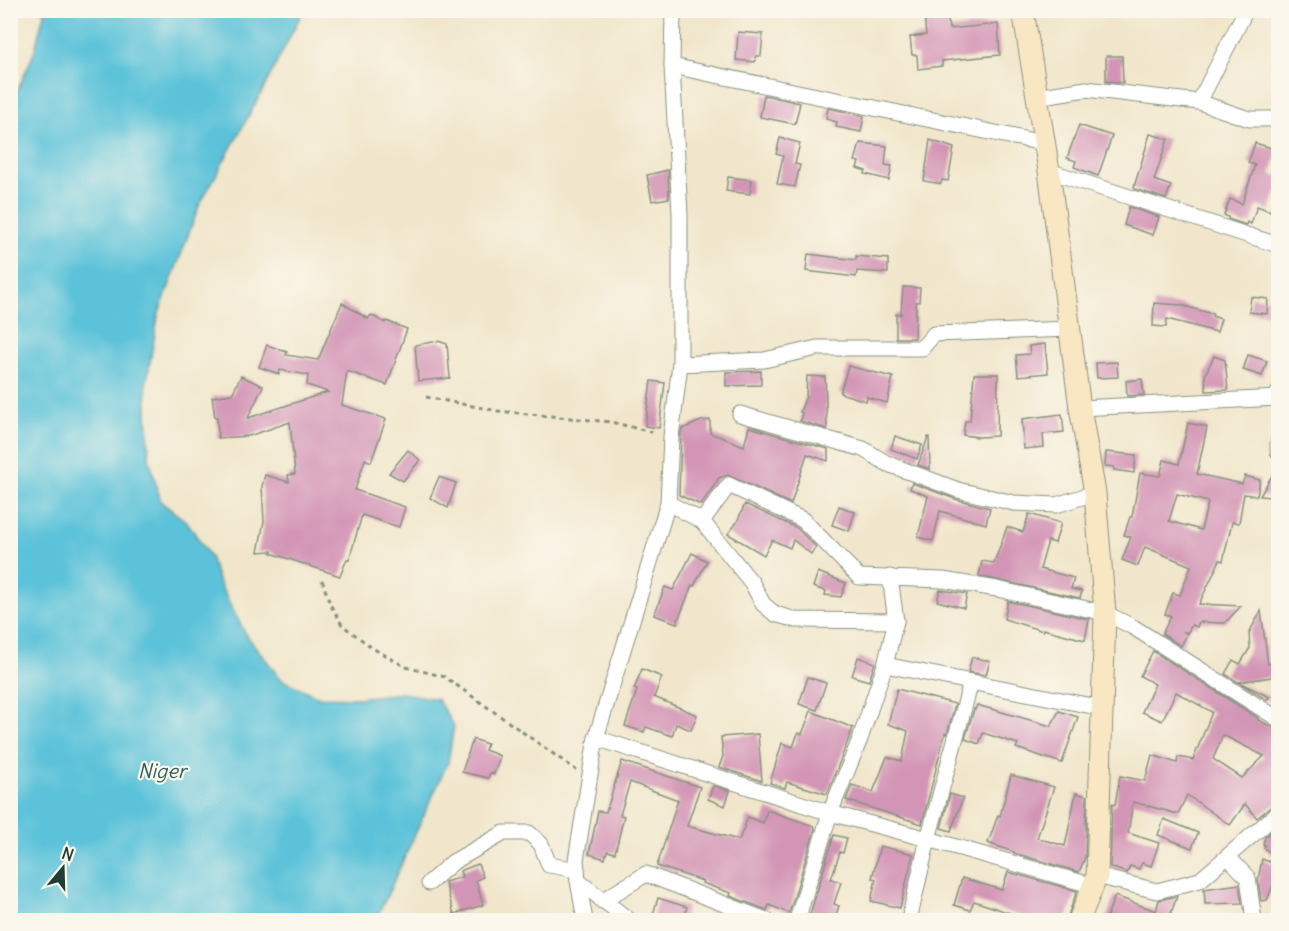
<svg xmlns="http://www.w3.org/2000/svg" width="1289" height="931" font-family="Delius,sans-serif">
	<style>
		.water { fill: #5cc2d9; stroke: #3e8086; stroke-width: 1.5 }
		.building { fill: #d395b6; fill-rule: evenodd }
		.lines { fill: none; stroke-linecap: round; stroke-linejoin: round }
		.street-casing { stroke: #889280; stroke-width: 17 }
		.secondary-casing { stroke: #889280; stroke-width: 23 }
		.path { stroke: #889280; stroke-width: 3; stroke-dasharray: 4.5 4.5; stroke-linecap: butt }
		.street { stroke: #fff; stroke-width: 15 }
		.secondary { stroke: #f9e7c3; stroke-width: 21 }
		.labels { text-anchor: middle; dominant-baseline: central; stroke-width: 4.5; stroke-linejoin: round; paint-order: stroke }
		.water-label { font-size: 20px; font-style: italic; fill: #2e5e5d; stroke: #fbf7ec }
	</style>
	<rect width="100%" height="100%" fill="#fbf7ec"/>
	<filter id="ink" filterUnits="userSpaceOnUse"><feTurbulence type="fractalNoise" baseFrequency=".0167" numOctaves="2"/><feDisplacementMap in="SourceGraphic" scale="12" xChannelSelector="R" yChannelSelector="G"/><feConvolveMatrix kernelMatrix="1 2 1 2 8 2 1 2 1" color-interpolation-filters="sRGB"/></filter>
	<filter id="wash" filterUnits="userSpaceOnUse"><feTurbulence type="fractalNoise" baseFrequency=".008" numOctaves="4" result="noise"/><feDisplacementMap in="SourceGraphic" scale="24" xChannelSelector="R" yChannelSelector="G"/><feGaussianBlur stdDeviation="1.35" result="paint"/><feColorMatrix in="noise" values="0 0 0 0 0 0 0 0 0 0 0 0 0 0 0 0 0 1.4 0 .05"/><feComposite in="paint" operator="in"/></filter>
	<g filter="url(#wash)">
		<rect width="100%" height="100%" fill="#f1e6cb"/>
		<polygon class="water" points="45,10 303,11 264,88 199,206 158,316 146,385 149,458 161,502 188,523 210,557 219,583 246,635 282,680 319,697 357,698 402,693 437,699 454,726 448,762 376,920 11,920 10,107 34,53"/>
		<g id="blocks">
			<g class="building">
				<polygon points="947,13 949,29 998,24 1000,55 942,61 942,66 918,69 917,55 912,55 910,37 926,35 924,16"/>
				<polygon points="738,32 763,34 761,56 756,56 755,62 736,60"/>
				<polygon points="1106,56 1122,56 1123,83 1106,81"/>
				<polygon points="764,95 800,103 795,124 760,117"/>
				<polygon points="828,108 864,116 861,132 836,127 837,122 826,119"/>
				<polygon points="1079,125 1112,136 1098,176 1074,167 1076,161 1067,158"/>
				<polygon points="1150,134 1168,139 1154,180 1171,186 1166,199 1135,189 1134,187"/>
				<polygon points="780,138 800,143 795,164 800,165 795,187 777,184 783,156 776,154"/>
				<polygon points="930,140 954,148 948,181 942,180 941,184 924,181"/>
				<polygon points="860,143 887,146 885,165 892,166 889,180 865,174 866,171 857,168 859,162 855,161"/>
				<polygon points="1255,143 1278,150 1271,174 1278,177 1278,186 1270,211 1257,206 1251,224 1247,222 1246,225 1228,219 1228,217 1224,215 1230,199 1242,204 1255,165 1248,163"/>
				<polygon points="668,170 669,198 652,201 647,175"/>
				<polygon points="728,177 752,180 750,194 726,191"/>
				<polygon points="1129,207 1159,217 1153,235 1124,225"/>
				<polygon points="808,254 856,260 856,256 888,259 888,273 857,271 856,277 806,271"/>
				<polygon points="903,287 920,288 919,302 916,302 915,338 896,338 896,314 901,314"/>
				<polygon points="1251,297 1268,299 1267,314 1249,312"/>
				<polygon points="342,303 368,319 371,315 385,323 386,321 407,329 387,385 347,371 342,405 386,419 371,462 365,459 355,490 405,507 399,527 362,515 349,560 347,559 340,576 271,553 272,551 258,552 264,521 262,486 265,475 289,482 288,475 295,474 290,422 249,436 218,438 217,417 215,417 212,397 232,394 241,376 263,386 248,418 328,392 307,385 308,375 280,370 279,374 259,367 267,345 287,352 286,355 318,360"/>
				<polygon points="1154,303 1181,305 1213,314 1212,316 1221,319 1217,332 1167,319 1166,327 1153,326"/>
				<polygon points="438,341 447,344 450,378 418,381 415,345"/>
				<polygon points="1045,344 1048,373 1018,376 1016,355 1030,354 1029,346"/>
				<polygon points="1248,355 1267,361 1262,376 1243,370"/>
				<polygon points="1214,356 1225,360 1228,390 1206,391 1205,375"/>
				<polygon points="1117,362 1118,377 1097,378 1096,363"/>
				<polygon points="848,366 893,377 887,403 867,397 866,401 840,393"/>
				<polygon points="761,371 761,385 726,386 726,372"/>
				<polygon points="974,374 998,374 997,436 978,437 963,435 965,421 970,421"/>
				<polygon points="807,376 825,377 827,429 800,421 802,413 800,412 806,396"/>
				<polygon points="1142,379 1144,395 1127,396 1126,381"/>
				<polygon points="651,381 665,383 659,428 645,426"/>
				<polygon points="1062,414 1064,432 1043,434 1044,447 1024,449 1022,419"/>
				<polygon points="710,420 710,433 744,446 749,427 828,449 828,461 807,454 791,504 728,475 719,478 701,505 679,495 681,433 682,429 701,421"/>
				<path d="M1188 423 1207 427 1197 474 1242 484 1245 476 1260 480 1257 496 1244 494 1239 523 1232 522 1223 561 1220 560 1199 604 1241 606 1225 623 1199 622 1197 627 1192 625 1188 632H1184L1187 634 1181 646 1162 634 1171 616 1165 614 1173 593 1180 595 1191 566 1145 547 1138 566 1122 560 1131 537 1124 535 1130 517H1132L1140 473 1160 476 1164 460 1179 464ZM1177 494 1208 502 1201 530 1169 521Z"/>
				<polygon points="895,436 922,445 917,459 891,449"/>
				<polygon points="928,437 929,437 930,469 918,465"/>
				<polygon points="408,450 420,460 403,481 389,473"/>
				<polygon points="1106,452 1136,455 1134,473 1114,470 1114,467 1105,466"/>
				<polygon points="1278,465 1278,498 1260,496"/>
				<polygon points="439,477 456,483 448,508 430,498"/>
				<polygon points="912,483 955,499 990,508 986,524 940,511 933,541 918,537 928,496 910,489"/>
				<polygon points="745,504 797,528 816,547 811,554 793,540 790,548 772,540 764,555 728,534 737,522"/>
				<polygon points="839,506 855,512 849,531 832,525"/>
				<polygon points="1029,514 1061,523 1055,543 1048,541 1040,569 1074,578 1071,589 1082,591 1080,598 979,576 982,561 994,563 1007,527 1023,532"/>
				<polygon points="692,553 707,561 694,586 692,585 677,623 654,615 665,587 673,590"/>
				<polygon points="818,572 846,583 841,597 825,595 826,591 813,587"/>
				<polygon points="940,590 967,594 964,608 937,601"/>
				<polygon points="1008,601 1089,619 1085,640 1043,629 1043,631 1004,619"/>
				<polygon points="1261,611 1268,664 1278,661 1278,676 1239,682 1269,697 1267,700 1225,674 1233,660 1240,664 1250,648 1249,633"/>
				<path d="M1153 651 1258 718V720L1278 730V804L1272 806 1257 818 1245 804 1230 825 1187 795 1178 814 1133 802 1128 833 1159 843 1151 866 1142 863 1139 869 1130 866 1127 873 1110 867 1112 804 1115 805 1120 776 1145 781 1152 755 1177 763 1178 757 1193 760 1212 712 1176 692 1162 721 1142 712 1155 684 1140 676ZM1223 735 1264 756 1242 778 1213 759Z"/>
				<polygon points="858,657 875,663 869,681 852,676"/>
				<polygon points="972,657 990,661 986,675 968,672"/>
				<polygon points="642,669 662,677 654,697 697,715 691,730 676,724 672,736 646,727 644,732 625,726 637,690 634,689"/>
				<polygon points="808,677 826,683 817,710 799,704"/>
				<polygon points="897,689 955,704 947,734 945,733 922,824 846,800 852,785 873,792 887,757 902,761 908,731 888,724"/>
				<polygon points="977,705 1051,726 1059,711 1078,717 1062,763 1016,748 1018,744 983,733 979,744 965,739 974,709 975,710"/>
				<polygon points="811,711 853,728 827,794 787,782 785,788 770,783 782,743 793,747 798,733 802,734"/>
				<polygon points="758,734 762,781 719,767 723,756 721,737"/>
				<polygon points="473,739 487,744 485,750 500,756 494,774 490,773 488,778 462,772"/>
				<polygon points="622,761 700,787 687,826 739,840 748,817 763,823 767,810 814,826 815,829 789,913 769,905 767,910 730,896 731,893 702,883 703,881 657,866 678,800 630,782 620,815 624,816 615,853 607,851 605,859 589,854 598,811 606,812"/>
				<polygon points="1011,775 1054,787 1037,838 1065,846 1076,793 1087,796 1085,858 1079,872 1014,853 1014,852 988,843 998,815 1000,816"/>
				<polygon points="713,786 730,791 725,806 708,799"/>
				<polygon points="950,794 963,798 951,831 941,828"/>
				<polygon points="1164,819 1198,833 1192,848 1158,835"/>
				<polygon points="1278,825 1278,858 1264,848 1265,845 1263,844 1265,837"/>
				<polygon points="834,835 847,838 843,853 840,852 831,879 841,882 834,904 839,906 834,921 808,921"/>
				<polygon points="880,846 913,854 900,908 871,901 876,879 872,878"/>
				<polygon points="1262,859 1278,865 1278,880 1276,879 1267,900 1261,901 1258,881"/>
				<polygon points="478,864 483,877 476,880 483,905 454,914 445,882 462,877 460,871"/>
				<polygon points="1008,872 1077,891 1066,921 1034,921 974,901 970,910 954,905 962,878 1002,890"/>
				<polygon points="1239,884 1242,903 1205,904 1204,889"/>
				<polygon points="1115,896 1156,911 1159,900 1177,896 1170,916 1178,921 1105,921"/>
				<polygon points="658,898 687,907 683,921 651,921"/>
			</g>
		</g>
	</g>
	<g filter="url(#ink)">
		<use href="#blocks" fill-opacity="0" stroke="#889280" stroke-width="1.5"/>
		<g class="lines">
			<defs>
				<g id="street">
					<polyline points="672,66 1043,143"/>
					<polyline points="1036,97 1086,89 1199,102 1249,119 1278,119"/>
					<polyline points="1199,102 1246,10"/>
					<polyline points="1049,171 1278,245"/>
					<polyline points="680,364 764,360 817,348 922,348 934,334 1070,329"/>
					<polyline points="1080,408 1278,398 1278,393"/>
					<polyline points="740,414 863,449 888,464 958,490 1014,503 1056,505 1095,493"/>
					<polyline points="1278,443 1278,451"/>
					<polyline points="668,503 702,521 752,583 763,604 775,614 796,620 896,621"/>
					<polyline points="702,521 729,485 803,520 859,577 943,580 997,589 1105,613 1133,627 1278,719"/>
					<polyline points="885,665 1102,708"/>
					<polyline points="596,738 830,813 928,839 1094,886"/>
					<polyline points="1228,857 1248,878 1254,920"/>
					<polyline points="1097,876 1157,891 1200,880 1278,813"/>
					<polyline points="578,881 629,920"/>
					<polyline points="429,883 453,862 504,833 529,833 541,844 549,865 577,870"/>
					<polyline points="602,901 646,874 766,920"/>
					<polyline points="585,920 578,881 576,860 596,738 668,503 671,437 680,364 680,214 672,66 673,10"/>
					<polyline points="797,920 830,813 860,739 885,665 896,621 890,577"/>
					<polyline points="909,920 928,839 971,682"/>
				</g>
				<polyline id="secondary" points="1023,10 1049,171 1080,408 1095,493 1105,613 1097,876 1079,920"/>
			</defs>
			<use href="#street" class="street-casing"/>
			<use href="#secondary" class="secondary-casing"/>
			<g class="path">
				<polyline points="426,397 498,411 611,422 655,433"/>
				<polyline points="322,580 330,604 342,625 374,649 406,667 445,677 576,770"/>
			</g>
			<use href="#street" class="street"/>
			<use href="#secondary" class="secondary"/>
		</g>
	</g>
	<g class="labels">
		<g class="water-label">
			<text x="162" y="770">Niger</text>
		</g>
	</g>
	<rect width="1289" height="931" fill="none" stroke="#fbf7ec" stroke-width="36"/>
	<g transform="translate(63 868) rotate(19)" stroke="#fbf7ec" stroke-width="4.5" paint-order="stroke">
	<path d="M0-4.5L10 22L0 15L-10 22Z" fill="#1f3d34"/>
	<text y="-9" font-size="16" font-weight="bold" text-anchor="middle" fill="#1f3d34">N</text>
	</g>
</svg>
